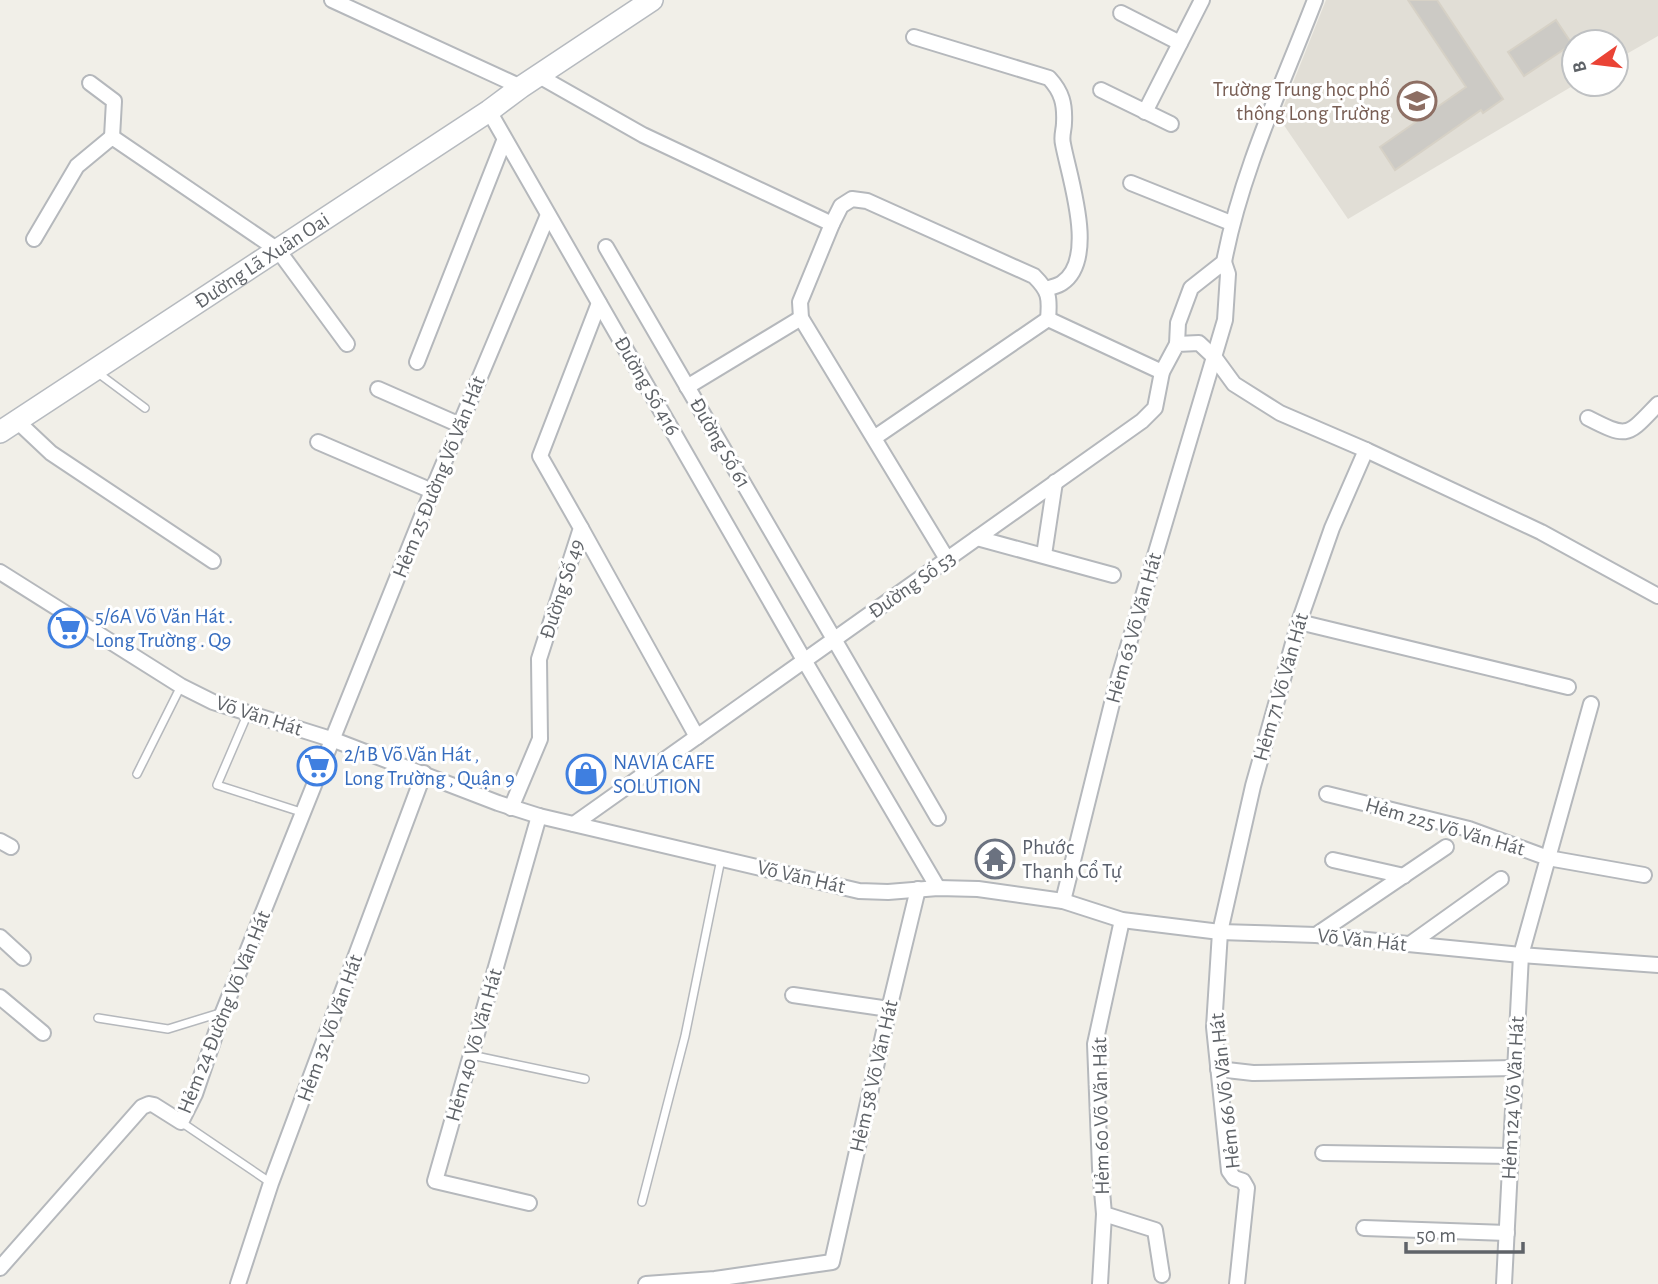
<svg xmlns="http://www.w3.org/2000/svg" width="1658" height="1284" font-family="'Alegreya Sans',sans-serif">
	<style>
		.education { fill: #e1ded6 }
		.building { fill: #cccac5; stroke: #d6d1c6; stroke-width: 2 }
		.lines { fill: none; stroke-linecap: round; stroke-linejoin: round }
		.service-casing { stroke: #b5b8bc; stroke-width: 10 }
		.minor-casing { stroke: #b5b8bc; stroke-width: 18 }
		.secondary-casing { stroke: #b6babf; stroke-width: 24 }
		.service { stroke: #fff; stroke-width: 7 }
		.minor { stroke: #fff; stroke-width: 14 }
		.secondary { stroke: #fff; stroke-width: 21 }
		.labels { text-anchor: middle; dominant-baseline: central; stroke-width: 6; stroke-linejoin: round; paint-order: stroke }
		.education-label { font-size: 21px; fill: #785e54; stroke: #fff; text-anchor: end }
		.street-label { font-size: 21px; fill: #5f6368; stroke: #fff }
		.shop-label { font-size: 21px; fill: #366cbe; stroke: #fff; text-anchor: start }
		.worship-label { font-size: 21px; fill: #5b616d; stroke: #fff; text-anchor: start }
	</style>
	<rect width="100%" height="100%" fill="#f1efe8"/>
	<polygon class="education" points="1326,0 1658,0 1658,36 1616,60 1616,42 1574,42 1574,84 1576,84 1348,219 1279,118"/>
	<g class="building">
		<polygon points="1408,0 1437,0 1503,99 1483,113 1481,110 1395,170 1380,147 1466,87"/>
		<polygon points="1556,20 1572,44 1524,76 1508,52"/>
	</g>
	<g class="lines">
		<defs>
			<g id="service">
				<polyline points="98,373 145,408"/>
				<polyline points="248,713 217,785 304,813"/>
				<polyline points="137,774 181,686"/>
				<polyline points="98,1018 168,1029 223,1012"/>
				<polyline points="471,1055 585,1079"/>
				<polyline points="181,1122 271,1183"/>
				<polyline points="642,1202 685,1036 721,859"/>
			</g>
			<g id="minor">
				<polyline points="332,0 521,87"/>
				<polyline points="1121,13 1180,43"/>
				<path d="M914 37 1049 78C1062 92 1065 104 1064 123 1064 130 1061 136 1063 144 1069 177 1098 259 1062 283 1058 286 1051 287 1047 289"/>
				<polyline points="539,76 643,135 832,224"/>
				<polyline points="90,83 114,101 112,137"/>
				<polyline points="1101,90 1171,124"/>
				<polyline points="489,111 804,660 938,888"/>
				<polyline points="1145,112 1202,0"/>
				<polyline points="1131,183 1231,223"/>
				<polyline points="34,239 77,166 112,137 278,250 347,344"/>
				<polyline points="606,247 938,818"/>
				<polyline points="1048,319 1162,372"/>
				<path d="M1177 344 1178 323 1191 288 1224 262C1241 172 1282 86 1315 0"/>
				<polyline points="417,362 504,141"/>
				<polyline points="687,387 801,318"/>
				<polyline points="378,389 460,425"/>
				<path d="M1588 418C1629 439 1627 436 1658 404"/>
				<polyline points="17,421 51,453 213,561"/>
				<path d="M874 438 1048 319C1050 297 1049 291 1034 276L867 201 852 199 841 206 832 224 800 302 801 318 947 559"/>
				<polyline points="318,442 432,491"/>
				<polyline points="581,528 697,737"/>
				<polyline points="977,538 1113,575"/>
				<polyline points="1044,555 1055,482"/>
				<polyline points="0,572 181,686 213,702 334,740 498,803 539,816 859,891 888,892 938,888 978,889 1063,901 1122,920 1220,932 1316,935 1521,955 1658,965"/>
				<polyline points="1299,622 1568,687"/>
				<polyline points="1591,704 1548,858 1644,875"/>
				<polyline points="1327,794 1469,829 1548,858 1521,955 1504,1284"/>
				<polyline points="511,808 540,739 539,659 581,528 540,456 599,303"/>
				<polyline points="574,824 1142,421 1155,408 1162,372 1177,344 1199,343 1215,358 1234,384 1280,413 1366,450 1541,532 1658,596"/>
				<polyline points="0,841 11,847"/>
				<polyline points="1333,860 1404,876"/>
				<polyline points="1063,901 1116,687 1225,320 1228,274 1224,262"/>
				<polyline points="1122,920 1095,1044 1100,1168 1104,1214 1155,1230 1162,1275"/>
				<polyline points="1316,935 1446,847"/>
				<polyline points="0,937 23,958"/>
				<polyline points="1410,944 1501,879"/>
				<polyline points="793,995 889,1009"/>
				<polyline points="0,997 43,1033"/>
				<polyline points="1218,1069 1253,1073 1514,1068"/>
				<polyline points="1323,1153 1510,1156"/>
				<polyline points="529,1203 435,1181 539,816"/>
				<polyline points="1364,1228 1507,1233"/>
				<polyline points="0,1268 142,1107 149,1104 154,1105 181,1122 195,1094 223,1012 432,491 548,215"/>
				<polyline points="238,1284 271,1183 424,773"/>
				<polyline points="646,1284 715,1279 832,1262 889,1009 918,889"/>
				<polyline points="1100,1284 1104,1214"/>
				<polyline points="1237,1284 1247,1188 1243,1181 1234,1178 1229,1171 1214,1027 1220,932 1253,786 1299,622 1332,528 1366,450"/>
			</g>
			<g id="secondary">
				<path id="s1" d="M0 432 489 111 521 87 652 0"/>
			</g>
		</defs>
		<use href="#service" class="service-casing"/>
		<use href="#minor" class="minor-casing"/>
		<use href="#secondary" class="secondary-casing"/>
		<use href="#service" class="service"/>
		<use href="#minor" class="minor"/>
		<use href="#secondary" class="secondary"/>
	</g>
	<defs>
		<symbol id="school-ring" viewBox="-11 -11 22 22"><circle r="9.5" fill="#fff" stroke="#8d6e63" stroke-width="1.5"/><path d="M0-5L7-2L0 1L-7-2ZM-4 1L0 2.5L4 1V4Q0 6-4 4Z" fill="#8d6e63"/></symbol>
		<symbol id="supermarket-ring" viewBox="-11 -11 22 22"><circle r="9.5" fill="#fff" stroke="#3f7fe0" stroke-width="1.5"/><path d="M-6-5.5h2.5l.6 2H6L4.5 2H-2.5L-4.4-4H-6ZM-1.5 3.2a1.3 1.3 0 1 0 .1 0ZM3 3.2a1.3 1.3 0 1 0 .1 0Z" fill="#3f7fe0"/></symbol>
		<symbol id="shop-ring" viewBox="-11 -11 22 22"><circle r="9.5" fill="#fff" stroke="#3f7fe0" stroke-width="1.5"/><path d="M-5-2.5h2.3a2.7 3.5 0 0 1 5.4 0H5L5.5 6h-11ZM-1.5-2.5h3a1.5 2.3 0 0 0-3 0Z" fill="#3f7fe0"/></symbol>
		<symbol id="temple-ring" viewBox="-11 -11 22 22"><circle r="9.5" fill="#fff" stroke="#6b7280" stroke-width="1.5"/><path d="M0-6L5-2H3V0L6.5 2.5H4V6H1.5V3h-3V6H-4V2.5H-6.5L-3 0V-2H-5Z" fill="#6b7280"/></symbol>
	</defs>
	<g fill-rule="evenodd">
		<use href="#school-ring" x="1395" y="79" width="44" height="44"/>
		<use href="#supermarket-ring" x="46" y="606" width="44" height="44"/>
		<use href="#supermarket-ring" x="295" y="744" width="44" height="44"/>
		<use href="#shop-ring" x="564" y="752" width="44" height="44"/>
		<use href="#temple-ring" x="973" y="837" width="44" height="44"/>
	</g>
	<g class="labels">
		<g class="education-label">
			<text x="1390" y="89">Trường Trung học phổ<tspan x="1390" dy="24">thông Long Trường</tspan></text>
		</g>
		<g class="street-label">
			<text stroke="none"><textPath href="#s1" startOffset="313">Đường Lã Xuân Oai</textPath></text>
			<text transform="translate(647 386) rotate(60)">Đường Số 416</text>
			<text transform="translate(720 443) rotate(60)">Đường Số 61</text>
			<text transform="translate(439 477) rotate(-68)">Hẻm 25 Đường Võ Văn Hát</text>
			<text transform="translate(912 585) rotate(-35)">Đường Số 53</text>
			<text transform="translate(562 589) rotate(-72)">Đường Số 49</text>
			<text transform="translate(1134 628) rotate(-74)">Hẻm 63 Võ Văn Hát</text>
			<text transform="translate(1281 687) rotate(-74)">Hẻm 71 Võ Văn Hát</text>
			<text transform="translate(259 716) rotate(18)">Võ Văn Hát</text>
			<text transform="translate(1445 827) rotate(16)">Hẻm 225 Võ Văn Hát</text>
			<text transform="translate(801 877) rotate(13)">Võ Văn Hát</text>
			<text transform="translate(1362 940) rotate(6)">Võ Văn Hát</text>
			<text transform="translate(224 1012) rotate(-68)">Hẻm 24 Đường Võ Văn Hát</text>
			<text transform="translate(330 1028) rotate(-70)">Hẻm 32 Võ Văn Hát</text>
			<text transform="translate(474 1045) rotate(-74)">Hẻm 40 Võ Văn Hát</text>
			<text transform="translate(874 1076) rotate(-77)">Hẻm 58 Võ Văn Hát</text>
			<text transform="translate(1225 1091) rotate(-96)">Hẻm 66 Võ Văn Hát</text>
			<text transform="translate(1513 1098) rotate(-87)">Hẻm 124 Võ Văn Hát</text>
			<text transform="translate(1101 1116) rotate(-91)">Hẻm 60 Võ Văn Hát</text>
		</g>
		<g class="shop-label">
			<text x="95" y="616">5/6A Võ Văn Hát .<tspan x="95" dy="24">Long Trường . Q9</tspan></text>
			<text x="344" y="754">2/1B Võ Văn Hát ,<tspan x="344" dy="24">Long Trường , Quận 9</tspan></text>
			<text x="613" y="762">NAVIA CAFE<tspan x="613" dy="24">SOLUTION</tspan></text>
		</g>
		<g class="worship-label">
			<text x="1022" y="847">Phước<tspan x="1022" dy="24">Thạnh Cổ Tự</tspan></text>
		</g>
	</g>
	<g transform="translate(1595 63) rotate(256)"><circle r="33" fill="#ffffff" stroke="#bfc1c3" stroke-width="2"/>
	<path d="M0-5L12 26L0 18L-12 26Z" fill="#ea4335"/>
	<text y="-10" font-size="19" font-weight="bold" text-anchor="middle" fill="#5f6368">B</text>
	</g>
	<path d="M1406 1242v10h117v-10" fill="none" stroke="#5f6368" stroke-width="3.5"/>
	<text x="1416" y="1242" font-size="21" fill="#5f6368" stroke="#ffffff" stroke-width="5" paint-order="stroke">50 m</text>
</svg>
